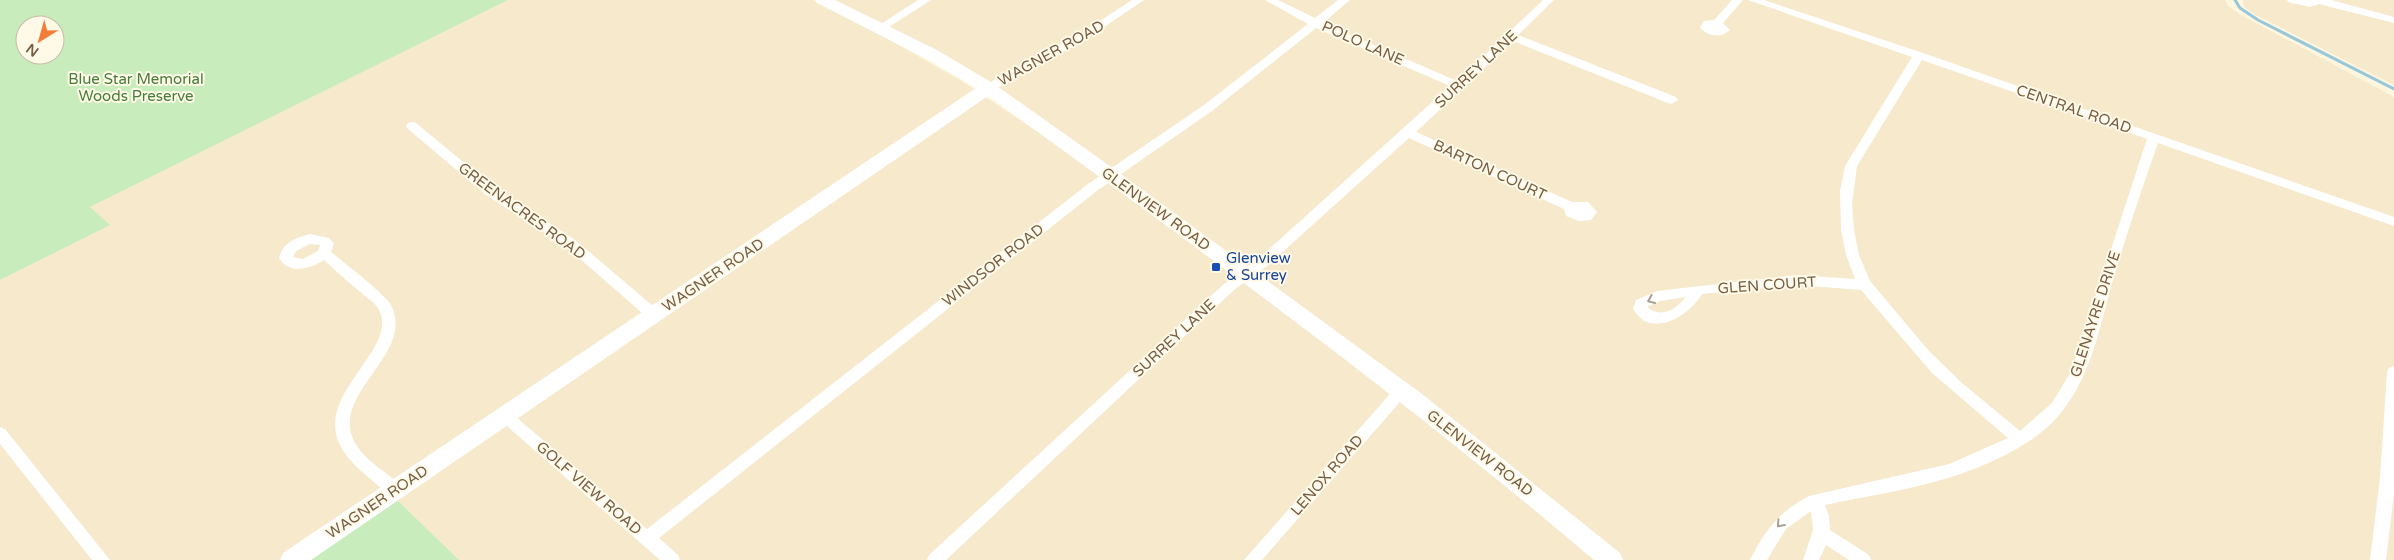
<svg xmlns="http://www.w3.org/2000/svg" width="2394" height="560" font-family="'Varela Round',sans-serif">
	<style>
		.residential { fill: #f6e9cc }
		.green { fill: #c9ecbc; fill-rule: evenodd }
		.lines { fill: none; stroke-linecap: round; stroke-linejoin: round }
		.stream { stroke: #97c7db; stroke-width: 3 }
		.street { fill: #fff; fill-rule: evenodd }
		.secondary { fill: #fff; fill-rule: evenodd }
		.oneway { stroke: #ad9e8f }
		.transit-dot { fill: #1a4fb4; stroke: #fff9e7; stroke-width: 2 }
		.labels { text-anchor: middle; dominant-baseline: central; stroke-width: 4; stroke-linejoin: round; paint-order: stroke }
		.street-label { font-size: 15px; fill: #765d45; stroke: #fff9e7 }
		.park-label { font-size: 15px; fill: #467d3b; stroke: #fff9e7 }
		.transit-label { font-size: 15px; fill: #164399; stroke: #fff9e7; text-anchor: start }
	</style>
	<rect width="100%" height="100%" fill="#fef6de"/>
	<g class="residential">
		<polygon points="508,0 813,0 877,33 960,80 1089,166 1414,409 1597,560 459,560 396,499 305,560 0,560 0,280 109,225 90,207"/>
		<polygon points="832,0 2225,0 2228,6 2241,15 2394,97 2394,560 1620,560 1397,380 1021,103 958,65"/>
		<polygon points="2243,0 2394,0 2394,85 2254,14 2244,7"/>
	</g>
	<g class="green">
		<path d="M0 0H508L90 207 110 225 0 280ZM25 25H55V55H25Z"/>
		<polygon points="396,499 459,560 305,560"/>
	</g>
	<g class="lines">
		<polyline class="stream" points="2235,0 2240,8 2258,20 2394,89"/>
		<g class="street">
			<polygon points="918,0 931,0 883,31 879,32 873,29"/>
			<polygon points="1132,0 1144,0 1085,40 992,91 988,92 982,88 1001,75 1077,36"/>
			<polygon points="1265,0 1278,0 1315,18 1338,0 1350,0 1323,23 1457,81 1543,0 1554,0 1518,35 1676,97 1678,100 1672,104 1668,103 1513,41 1416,132 1572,202 1588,202 1597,212 1591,220 1579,221 1566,216 1564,209 1409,138 1267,266 1234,290 946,560 927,560 929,555 1224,284 1257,260 1450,86 1316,28 1212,111 1098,190 659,538 678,555 680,560 660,560 500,420 497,416 500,412 505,410 510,412 647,529 1088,184 1204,105 1308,24"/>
			<path d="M1732 0H1743L1723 23 1730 30C1721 39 1708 36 1700 28L1704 21 1714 20Z"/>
			<path d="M1748 0H1764L1923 53 2394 217V226L2158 143C2141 191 2125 239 2111 287 2099 330 2091 374 2063 410 2043 437 2010 454 1979 467 1930 487 1877 494 1825 505L1829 516 1830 530 1869 555 1871 560H1849L1826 545 1819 560H1803L1813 530 1811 511 1786 529 1767 560H1750C1764 531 1780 511 1809 496L1949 464 2008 438 1932 373 1861 290 1797 285 1702 294C1689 316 1651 340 1633 309L1636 300 1657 291 1797 275 1855 279 1846 255 1841 230 1840 191 1845 166 1912 57ZM1922 60 2147 139 2071 372 2052 403 2020 431 1962 383 1929 351 1870 281 1859 255 1854 230 1852 204 1857 166ZM1686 297C1676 309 1662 319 1647 307L1660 301Z"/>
			<polygon points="2287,0 2331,0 2394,17 2394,23 2319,4 2310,7 2288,2"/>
			<polygon points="412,122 416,123 496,189 574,239 659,311 661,315 659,319 649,319 564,245 486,195 408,129 406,126 408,123"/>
			<path d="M310 234 329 238 334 244 331 252C342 261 386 295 391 305 416 354 330 393 354 441 363 459 386 472 401 485L403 490 401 495 395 497 389 495C372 479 349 465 339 443 316 392 402 347 378 308 375 303 368 299 364 295 350 284 337 272 324 260 310 269 289 275 279 258 283 242 296 238 310 234ZM310 244 320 245 318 251 303 259 293 257 296 251Z"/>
			<polygon points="2394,366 2394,494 2386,560 2370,560 2380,478 2387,372 2389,368"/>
			<polygon points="1401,385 1406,387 1408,391 1406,395 1262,560 1244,560 1396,387"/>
			<polygon points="0,427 5,429 110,560 92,560 0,444"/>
		</g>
		<path class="secondary" d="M815 0H835L937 50 994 84 1117 171 1422 394 1620 553 1623 560H1594C1400 395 1194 245 988 96L311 560H280L283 553 976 88 925 58 817 3Z"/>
	</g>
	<defs><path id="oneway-chevron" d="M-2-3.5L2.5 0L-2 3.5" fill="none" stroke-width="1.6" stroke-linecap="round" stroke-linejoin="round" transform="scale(1.25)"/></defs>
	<g class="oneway">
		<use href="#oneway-chevron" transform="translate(1651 300) rotate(156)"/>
		<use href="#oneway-chevron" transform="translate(1780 524) rotate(132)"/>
	</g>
	<rect class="transit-dot" x="1211" y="262" width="10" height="10" rx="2.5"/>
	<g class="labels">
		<g class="street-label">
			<text transform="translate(1363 43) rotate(24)">POLO LANE</text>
			<text transform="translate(1051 53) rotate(-29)">WAGNER ROAD</text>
			<text transform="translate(1476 69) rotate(-43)">SURREY LANE</text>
			<text transform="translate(2074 109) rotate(19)">CENTRAL ROAD</text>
			<text transform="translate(1490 170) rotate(25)">BARTON COURT</text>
			<text transform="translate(1156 209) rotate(36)">GLENVIEW ROAD</text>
			<text transform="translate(522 211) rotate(36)">GREENACRES ROAD</text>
			<text transform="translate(993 265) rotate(-38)">WINDSOR ROAD</text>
			<text transform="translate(713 275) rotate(-34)">WAGNER ROAD</text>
			<text transform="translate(1767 285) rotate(-4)">GLEN COURT</text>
			<text transform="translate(2095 314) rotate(-72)">GLENAYRE DRIVE</text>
			<text transform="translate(1174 338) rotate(-43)">SURREY LANE</text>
			<text transform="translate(1480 453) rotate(38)">GLENVIEW ROAD</text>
			<text transform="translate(1327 475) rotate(-49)">LENOX ROAD</text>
			<text transform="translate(589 488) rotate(41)">GOLF VIEW ROAD</text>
			<text transform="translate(377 502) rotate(-34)">WAGNER ROAD</text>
		</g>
		<g class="park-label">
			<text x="136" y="79">Blue Star Memorial<tspan x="136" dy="17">Woods Preserve</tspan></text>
		</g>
		<g class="transit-label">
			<text x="1226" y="258">Glenview<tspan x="1226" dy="17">&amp; Surrey</tspan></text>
		</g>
	</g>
	<g transform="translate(40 40) rotate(217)"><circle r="24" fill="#fff9e7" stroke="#c8bba6"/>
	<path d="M0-4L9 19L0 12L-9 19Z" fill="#f37c39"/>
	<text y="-8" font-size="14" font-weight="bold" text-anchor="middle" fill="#765d45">N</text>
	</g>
</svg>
